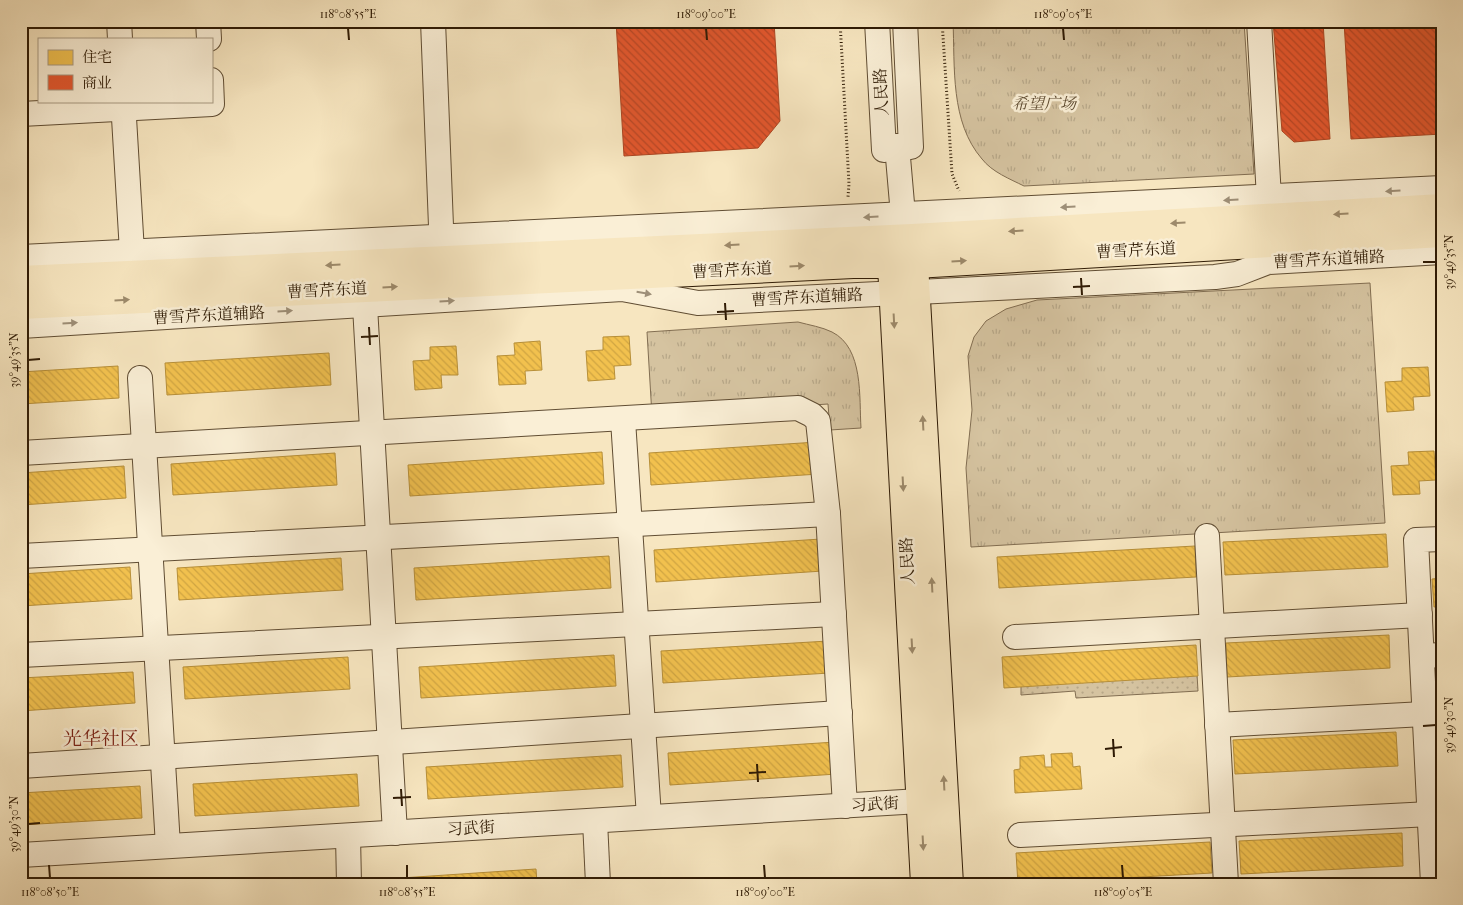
<svg xmlns="http://www.w3.org/2000/svg" width="1463" height="905" font-family="'IM FELL French Canon','Noto Serif SC',serif">
	<style>
		.grass { fill: url(#grass-dots); stroke: #826e52 }
		.park { fill: url(#park-tufts); stroke: #826e52 }
		.homes { fill: url(#homes-back-hatch); stroke: #b78f38 }
		.shops { fill: url(#shops-back-hatch); stroke: #ad4521 }
		.lines { fill: none; stroke-linecap: round; stroke-linejoin: round }
		.minor-casing { stroke: #604d33; stroke-width: 26 }
		.major-casing { stroke: #2e1a04; stroke-width: 30 }
		.path { stroke: #2e1a04; stroke-width: 3; stroke-dasharray: 1 2.5; stroke-linecap: butt }
		.minor { stroke: #faefd6; stroke-width: 24 }
		.major { stroke: #f7e6c0; stroke-width: 28 }
		.oneway { fill: #9e8f78 }
		.oneway2 { fill: #9d8a6b }
		.ticks { fill: none; stroke: #2e1a04; stroke-width: 2 }
		.labels { text-anchor: middle; dominant-baseline: central; stroke-width: 5; stroke-linejoin: round; paint-order: stroke }
		.street-label { font-size: 16px; fill: #2e1a04; stroke: #faefd6 }
		.park-label { font-size: 16px; font-style: italic; fill: #604d33; stroke: #faefd6 }
		.quarter-label { font-size: 19px; fill: #7a1f14; stroke: #faefd6 }
		.neatline { fill: none; stroke: #2e1a04; stroke-width: 2 }
		.ticks-label { font-size: 12px; text-anchor: middle; fill: #2e1a04 }
	</style>
	<defs>
		<pattern id="grass-dots" width="8" height="8" patternUnits="userSpaceOnUse" patternTransform="scale(1.25)"><rect width="8" height="8" fill="#d5c3a0"/><path d="M2 2h.1M6 6h.1" fill="none" stroke="#b7a788" stroke-width="1.8" stroke-linecap="round"/></pattern>
		<pattern id="park-tufts" width="24" height="20" patternUnits="userSpaceOnUse" patternTransform="scale(1.25)"><rect width="24" height="20" fill="#d5c3a0"/><path d="M3 7l-1-3M5 7V3M7 7l1-3M15 17l-1-3M17 17v-4M19 17l1-3" fill="none" stroke="#b7a788"/></pattern>
		<pattern id="homes-back-hatch" width="6" height="6" patternUnits="userSpaceOnUse" patternTransform="scale(1.25)"><rect width="6" height="6" fill="#f2c14e"/><path d="M-1 5l2 2M0 0l6 6M5-1l2 2" fill="none" stroke="#d0a542"/></pattern>
		<pattern id="shops-back-hatch" width="6" height="6" patternUnits="userSpaceOnUse" patternTransform="scale(1.25)"><rect width="6" height="6" fill="#e4572e"/><path d="M-1 5l2 2M0 0l6 6M5-1l2 2" fill="none" stroke="#b94725"/></pattern>
	</defs>
	<rect width="100%" height="100%" fill="#f7e6c0"/>
	<filter id="stains"><feTurbulence type="fractalNoise" baseFrequency=".004" numOctaves="4"/><feColorMatrix values="0 0 0 0 .2 0 0 0 0 .09 0 0 0 0 .02 0 0 0 .5 -.17"/></filter>
	<radialGradient id="worn" r=".72"><stop offset=".6" stop-color="#630" stop-opacity="0"/><stop offset="1" stop-color="#630" stop-opacity=".3"/></radialGradient>
	<polygon class="grass" points="1197,674 1198,691 1076,698 1075,691 1021,695 1021,684"/>
	<g class="park">
		<path d="M953 21H1244L1254 174 1024 186C1010 179 992 172 982 159 950 122 955 67 953 21Z"/>
		<polygon points="1370,283 1385,523 971,547 966,468 972,410 968,356 974,337 986,321 1006,309 1037,300"/>
		<path d="M798 322C809 325 822 327 832 332 864 348 859 398 861 428L830 430 828 404 652 416 647 332Z"/>
	</g>
	<g class="homes">
		<polygon points="629,336 631,365 614,366 615,379 588,381 586,351 603,350 603,337"/>
		<polygon points="540,341 542,370 525,371 526,384 499,385 497,356 515,355 514,343"/>
		<polygon points="456,346 458,375 441,375 442,388 415,390 413,361 430,360 430,347"/>
		<polygon points="329,353 331,385 167,395 165,363"/>
		<polygon points="118,366 119,398 21,404 21,372"/>
		<polygon points="1428,367 1430,396 1413,397 1414,410 1387,412 1385,382 1402,381 1402,368"/>
		<polygon points="817,442 819,474 651,485 649,453"/>
		<polygon points="1434,451 1436,480 1419,481 1420,494 1393,495 1391,466 1409,465 1408,452"/>
		<polygon points="602,452 604,484 410,496 408,465"/>
		<polygon points="335,453 337,485 173,495 171,464"/>
		<polygon points="124,466 126,498 21,505 21,473"/>
		<polygon points="1386,534 1388,567 1225,575 1223,542"/>
		<polygon points="821,539 823,571 656,582 654,550"/>
		<polygon points="1195,546 1196,577 999,588 997,557"/>
		<polygon points="609,556 611,588 416,600 414,568"/>
		<polygon points="341,558 343,590 179,600 177,568"/>
		<polygon points="130,567 132,599 21,606 21,574"/>
		<polygon points="1442,578 1442,606 1434,607 1432,579"/>
		<polygon points="1389,635 1390,668 1227,677 1226,643"/>
		<polygon points="828,641 830,673 663,683 661,651"/>
		<polygon points="1196,645 1198,676 1004,688 1002,657"/>
		<polygon points="614,655 616,686 421,698 419,667"/>
		<polygon points="348,657 350,689 185,699 183,667"/>
		<polygon points="133,672 135,703 21,711 21,678"/>
		<polygon points="1396,732 1398,766 1235,774 1233,740"/>
		<polygon points="835,742 837,774 670,785 668,753"/>
		<polygon points="1072,753 1073,767 1080,766 1082,789 1015,793 1014,770 1020,769 1020,757 1044,755 1045,767 1052,767 1051,754"/>
		<polygon points="621,755 623,787 428,799 426,767"/>
		<polygon points="357,774 359,806 195,816 193,784"/>
		<polygon points="140,786 142,818 21,825 21,793"/>
		<polygon points="1402,833 1403,866 1241,874 1239,841"/>
		<polygon points="1210,842 1212,873 1018,884 1016,853"/>
		<polygon points="536,869 537,884 372,884 371,880"/>
	</g>
	<g class="shops">
		<polygon points="616,21 774,21 780,121 758,148 624,156"/>
		<polygon points="1273,21 1323,21 1330,139 1294,142 1282,131"/>
		<polygon points="1344,21 1442,21 1442,134 1351,139"/>
	</g>
	<g class="lines">
		<defs>
			<g id="minor">
				<polyline points="119,21 120,39"/>
				<polyline points="208,21 209,39"/>
				<polyline points="433,21 442,252"/>
				<polyline points="877,21 884,150 897,146 911,147 905,21"/>
				<polyline points="1259,21 1269,198"/>
				<polyline points="123,101 132,252"/>
				<polyline points="21,114 212,104 211,80"/>
				<polyline points="897,146 903,215"/>
				<polyline points="21,257 1442,188"/>
				<polyline points="365,306 395,833"/>
				<polyline points="21,326 622,289 698,303 1215,277 1237,274 1268,262 1442,252"/>
				<polyline points="140,378 168,846"/>
				<polyline points="623,420 649,817"/>
				<polyline points="21,453 798,408 812,415 818,421 828,514 845,806"/>
				<polyline points="1207,536 1226,884"/>
				<polyline points="21,556 828,514"/>
				<polyline points="1015,637 1420,615"/>
				<polyline points="21,655 834,614"/>
				<polyline points="1422,656 1442,655"/>
				<polyline points="1217,725 1424,714"/>
				<polyline points="21,766 840,713"/>
				<polyline points="595,821 598,884"/>
				<polyline points="1020,835 1430,814"/>
				<polyline points="348,836 349,884"/>
				<polyline points="21,855 920,801"/>
				<polyline points="1433,884 1416,540 1442,539"/>
			</g>
			<g id="major">
				<polyline points="913,246 949,884"/>
				<polyline points="891,247 925,884"/>
				<polyline points="21,280 912,238 1442,208"/>
				<polyline points="21,305 853,264 915,264 1442,233"/>
			</g>
		</defs>
		<use href="#minor" class="minor-casing"/>
		<use href="#major" class="major-casing"/>
		<g class="path">
			<polyline points="840,21 849,184 848,197"/>
			<polyline points="942,21 952,174 959,191"/>
		</g>
		<use href="#minor" class="minor"/>
		<use href="#major" class="major"/>
	</g>
	<defs><path id="oneway-solid" d="M-6-.8H1V-3.2L6.5 0L1 3.2V.8H-6Z" transform="scale(1.25)"/></defs>
	<g class="oneway">
		<use href="#oneway-solid" transform="translate(1393 191) rotate(177)"/>
		<use href="#oneway-solid" transform="translate(1231 200) rotate(177)"/>
		<use href="#oneway-solid" transform="translate(1068 207) rotate(177)"/>
		<use href="#oneway-solid" transform="translate(871 217) rotate(177)"/>
		<use href="#oneway-solid" transform="translate(644 293) rotate(10)"/>
		<use href="#oneway-solid" transform="translate(447 301) rotate(-4)"/>
		<use href="#oneway-solid" transform="translate(285 311) rotate(-3)"/>
		<use href="#oneway-solid" transform="translate(70 323) rotate(-3)"/>
	</g>
	<g class="oneway2">
		<use href="#oneway-solid" transform="translate(1341 214) rotate(177)"/>
		<use href="#oneway-solid" transform="translate(1178 223) rotate(177)"/>
		<use href="#oneway-solid" transform="translate(1016 231) rotate(177)"/>
		<use href="#oneway-solid" transform="translate(732 245) rotate(177)"/>
		<use href="#oneway-solid" transform="translate(959 261) rotate(-4)"/>
		<use href="#oneway-solid" transform="translate(333 265) rotate(177)"/>
		<use href="#oneway-solid" transform="translate(797 266) rotate(-3)"/>
		<use href="#oneway-solid" transform="translate(390 287) rotate(-3)"/>
		<use href="#oneway-solid" transform="translate(122 300) rotate(-3)"/>
		<use href="#oneway-solid" transform="translate(894 321) rotate(87)"/>
		<use href="#oneway-solid" transform="translate(923 423) rotate(-93)"/>
		<use href="#oneway-solid" transform="translate(903 484) rotate(87)"/>
		<use href="#oneway-solid" transform="translate(932 585) rotate(-93)"/>
		<use href="#oneway-solid" transform="translate(912 646) rotate(87)"/>
		<use href="#oneway-solid" transform="translate(944 783) rotate(-93)"/>
		<use href="#oneway-solid" transform="translate(923 843) rotate(87)"/>
	</g>
	<path class="ticks" d="M348 28 349 40M706 28 707 40M1063 28 1064 40M1423 262H1436M1081 278 1082 295M1073 287 1090 286M725 303 726 320M717 312 734 311M369 327 370 345M361 337 378 336M28 360 40 359M1423 726 1436 725M1113 739 1114 757M1105 749 1122 747M757 764 758 782M749 773 766 772M401 789 402 806M393 798 411 797M28 824 40 823M49 865 50 878M407 865V878M764 865 765 878M1122 865 1123 878"/>
	<g class="labels">
		<g class="street-label">
			<text transform="translate(881 92) rotate(-93)">人民路</text>
			<text transform="translate(1136 250) rotate(-3)">曹雪芹东道</text>
			<text transform="translate(1329 259) rotate(-3)">曹雪芹东道辅路</text>
			<text transform="translate(732 270) rotate(-3)">曹雪芹东道</text>
			<text transform="translate(327 290) rotate(-3)">曹雪芹东道</text>
			<text transform="translate(807 297) rotate(-3)">曹雪芹东道辅路</text>
			<text transform="translate(209 315) rotate(-3)">曹雪芹东道辅路</text>
			<text transform="translate(907 561) rotate(-93)">人民路</text>
			<text transform="translate(875 804) rotate(-3)">习武街</text>
			<text transform="translate(471 828) rotate(-3)">习武街</text>
		</g>
		<g class="park-label">
			<text x="1044" y="103">希望广场</text>
		</g>
		<g class="quarter-label">
			<text x="101" y="739">光华社区</text>
		</g>
	</g>
	<rect width="1463" height="905" fill="none" stroke="#f7e6c0" stroke-width="55"/>
	<rect x="38" y="38" width="175" height="65" fill="#faefd6" stroke="#a89a82"/>
	<rect x="48" y="50" width="25" height="15" fill="#f2c14e" stroke="#a89a82"/>
	<text x="82" y="62" font-size="15" fill="#2e1a04">住宅</text>
	<rect x="48" y="75" width="25" height="15" fill="#e4572e" stroke="#a89a82"/>
	<text x="82" y="88" font-size="15" fill="#2e1a04">商业</text>
	<rect x="28" y="28" width="1408" height="850" class="neatline"/>
	<g class="ticks-label">
		<text x="348" y="18">118°08'55"E</text>
		<text x="706" y="18">118°09'00"E</text>
		<text x="1063" y="18">118°09'05"E</text>
		<text transform="translate(1449 262) rotate(-90)" y="4">39°49'35"N</text>
		<text transform="translate(14 360) rotate(-90)" y="4">39°49'35"N</text>
		<text transform="translate(1449 725) rotate(-90)" y="4">39°49'30"N</text>
		<text transform="translate(14 824) rotate(-90)" y="4">39°49'30"N</text>
		<text x="50" y="896">118°08'50"E</text>
		<text x="407" y="896">118°08'55"E</text>
		<text x="765" y="896">118°09'00"E</text>
		<text x="1123" y="896">118°09'05"E</text>
	</g>
	<rect width="100%" height="100%" filter="url(#stains)"/>
	<rect width="100%" height="100%" fill="url(#worn)"/>
</svg>
